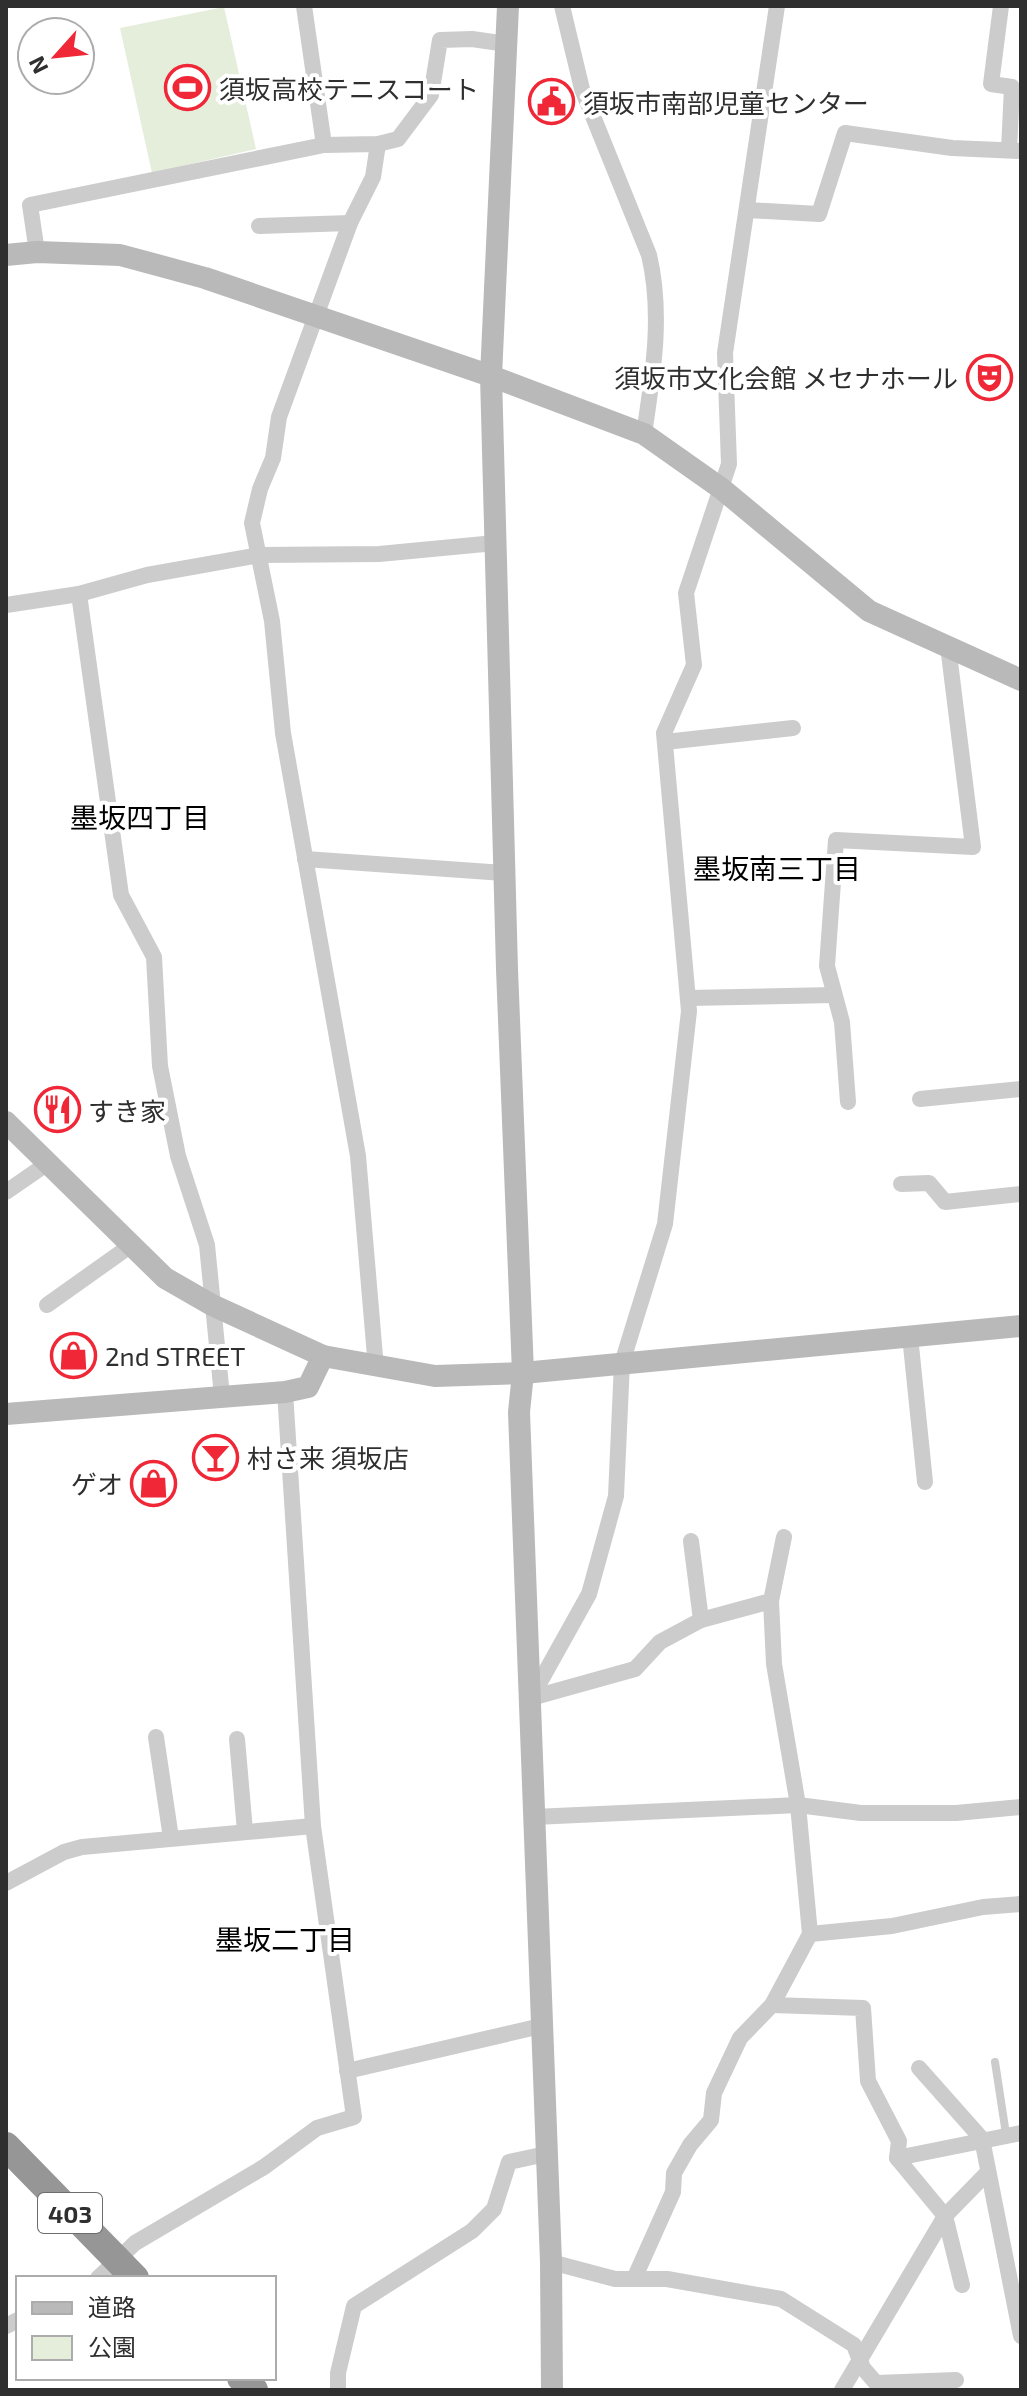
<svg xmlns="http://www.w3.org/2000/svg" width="1027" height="2396" font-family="'Exo 2','Noto Sans JP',sans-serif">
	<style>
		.green { fill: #e5eddb }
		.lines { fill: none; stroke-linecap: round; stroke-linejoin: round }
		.lane { stroke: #ccc; stroke-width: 8 }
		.street { stroke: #ccc; stroke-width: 16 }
		.secondary { stroke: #b9b9b9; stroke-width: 22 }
		.highway { stroke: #969696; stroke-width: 28 }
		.labels { text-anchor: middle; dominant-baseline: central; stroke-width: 8; stroke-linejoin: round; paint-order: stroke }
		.shield { fill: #fff; stroke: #6d6d6d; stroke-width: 2 }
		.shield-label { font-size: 24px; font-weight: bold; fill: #2f2f2f }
		.poi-label { font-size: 26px; fill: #2f2f2f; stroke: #fff; text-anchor: start }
		.neighbourhood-label { font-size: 28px; fill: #000; stroke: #fff }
	</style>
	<rect width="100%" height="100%" fill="#fff"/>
	<polygon class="green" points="224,7 256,149 152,173 120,28"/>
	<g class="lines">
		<polyline class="lane" points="995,2062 1006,2134"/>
		<g class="street">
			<polyline points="304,6 324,145"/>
			<path d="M562 6 582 89 649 255C663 314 653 374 644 434"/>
			<polyline points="1001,6 991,84 1012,87 1009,150"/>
			<polyline points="748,210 819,214 845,133 952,148 1021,151"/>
			<polyline points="259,226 350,223"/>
			<polyline points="37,252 30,205 324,145 378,144 398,139 431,95 440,40 472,39 507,44"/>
			<polyline points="79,594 121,895 154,957 160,1066 178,1156 207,1245 222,1396"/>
			<polyline points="6,605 79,594 147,575 260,555 379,554 495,543"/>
			<polyline points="665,742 793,728"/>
			<polyline points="305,859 504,873"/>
			<polyline points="688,998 834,995"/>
			<polyline points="920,1099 1021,1089"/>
			<polyline points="848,1102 842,1022 827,966 836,840 973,847 948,646"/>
			<polyline points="901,1184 929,1183 945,1202 1021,1194"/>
			<polyline points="6,1192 48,1163"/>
			<polyline points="47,1305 130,1246"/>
			<polyline points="910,1336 925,1482"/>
			<polyline points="376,1368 358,1156 283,733 272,621 252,523 260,489 273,458 279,417 350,223 373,177 378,144"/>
			<polyline points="691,1541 701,1620"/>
			<polyline points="531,1698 589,1594 616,1496 622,1363 665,1224 689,1011 664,733 694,665 686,593 729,464 725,353 777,6"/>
			<polyline points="531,1698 635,1669 660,1642 701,1620 771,1601"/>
			<polyline points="156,1737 171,1838"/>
			<polyline points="237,1739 245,1831"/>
			<polyline points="534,1817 798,1805 861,1813 956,1813 1021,1807"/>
			<polyline points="6,1883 64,1852 82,1847 313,1826"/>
			<polyline points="810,1934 892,1926 983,1907 1021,1904"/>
			<polyline points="772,2005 863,2008 868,2081 899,2141 897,2158 945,2216 962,2285"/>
			<polyline points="919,2068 982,2139 1021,2336"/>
			<polyline points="347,2071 541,2026"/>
			<polyline points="897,2158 1021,2133"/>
			<polyline points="551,2262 615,2279 667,2279 781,2299 854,2345 863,2368 876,2383 956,2380"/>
			<polyline points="98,2278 135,2243 264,2167 317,2128 354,2117 313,1826 285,1392"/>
			<polyline points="634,2279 673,2192 674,2173 690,2145 711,2120 714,2093 740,2038 772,2005 810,1934 798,1805 774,1664 771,1601 784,1537"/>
			<polyline points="6,2326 18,2320"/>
			<polyline points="338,2390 338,2373 354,2306 472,2231 494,2209 509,2162 546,2154"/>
			<polyline points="842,2390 945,2216 988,2172"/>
		</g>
		<g class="secondary">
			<polyline points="508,6 491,376 644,434 722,489 869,611 1021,680"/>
			<polyline points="6,255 37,252 120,255 205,278 491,376 507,969 523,1373 519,1412 551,2262 552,2390"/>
			<polyline points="6,1122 165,1278 212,1305 323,1356"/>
			<polyline points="6,1414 285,1392 308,1387 323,1356 435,1376 523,1373 1021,1326"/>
		</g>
		<g class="highway">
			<polyline points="6,2146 135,2278"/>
			<polyline points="241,2378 254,2390"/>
		</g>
	</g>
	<defs>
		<symbol id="stadium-ring" viewBox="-11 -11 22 22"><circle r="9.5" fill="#fff" stroke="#ef2736" stroke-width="1.5"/><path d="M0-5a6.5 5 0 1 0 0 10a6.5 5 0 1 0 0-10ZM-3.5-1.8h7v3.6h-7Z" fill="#ef2736"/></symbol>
		<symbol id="civic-ring" viewBox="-11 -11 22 22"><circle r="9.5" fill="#fff" stroke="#ef2736" stroke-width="1.5"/><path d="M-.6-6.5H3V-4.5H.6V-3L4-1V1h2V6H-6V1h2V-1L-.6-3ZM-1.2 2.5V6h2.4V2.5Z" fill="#ef2736"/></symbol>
		<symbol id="theatre-ring" viewBox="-11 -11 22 22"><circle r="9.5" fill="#fff" stroke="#ef2736" stroke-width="1.5"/><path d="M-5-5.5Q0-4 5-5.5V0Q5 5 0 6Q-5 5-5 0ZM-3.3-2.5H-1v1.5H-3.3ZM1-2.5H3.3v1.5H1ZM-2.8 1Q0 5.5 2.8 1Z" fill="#ef2736"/></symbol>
		<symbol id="restaurant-ring" viewBox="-11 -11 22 22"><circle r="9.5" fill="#fff" stroke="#ef2736" stroke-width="1.5"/><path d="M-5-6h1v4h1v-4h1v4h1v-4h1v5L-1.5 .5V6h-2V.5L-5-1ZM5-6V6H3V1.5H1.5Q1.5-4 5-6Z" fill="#ef2736"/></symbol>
		<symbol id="shop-ring" viewBox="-11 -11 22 22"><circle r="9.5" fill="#fff" stroke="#ef2736" stroke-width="1.5"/><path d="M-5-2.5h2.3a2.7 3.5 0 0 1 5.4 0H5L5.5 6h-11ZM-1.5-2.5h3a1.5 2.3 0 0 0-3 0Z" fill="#ef2736"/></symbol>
		<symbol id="bar-ring" viewBox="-11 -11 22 22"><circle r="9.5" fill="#fff" stroke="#ef2736" stroke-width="1.5"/><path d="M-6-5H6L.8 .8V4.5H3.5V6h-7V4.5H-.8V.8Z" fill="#ef2736"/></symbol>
	</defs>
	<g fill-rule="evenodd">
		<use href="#stadium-ring" x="162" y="62" width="51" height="51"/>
		<use href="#civic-ring" x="526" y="76" width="51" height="51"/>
		<use href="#theatre-ring" x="964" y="352" width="51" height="51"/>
		<use href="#restaurant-ring" x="32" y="1084" width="51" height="51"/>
		<use href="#shop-ring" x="48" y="1330" width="51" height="51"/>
		<use href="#bar-ring" x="190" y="1432" width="51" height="51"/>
		<use href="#shop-ring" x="128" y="1458" width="51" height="51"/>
	</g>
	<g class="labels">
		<rect class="shield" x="38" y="2193" width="64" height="40" rx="6"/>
		<g class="shield-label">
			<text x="70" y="2213">403</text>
		</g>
		<g class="poi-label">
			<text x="219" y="88">須坂高校テニスコート</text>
			<text x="583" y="102">須坂市南部児童センター</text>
			<text x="958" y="377" text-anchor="end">須坂市文化会館 メセナホール</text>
			<text x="88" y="1110">すき家</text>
			<text x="105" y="1355">2nd STREET</text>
			<text x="247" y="1457">村さ来 須坂店</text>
			<text x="123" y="1483" text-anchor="end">ゲオ</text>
		</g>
		<g class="neighbourhood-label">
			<text x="140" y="817">墨坂四丁目</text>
			<text x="777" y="868">墨坂南三丁目</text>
			<text x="285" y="1939">墨坂二丁目</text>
		</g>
	</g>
	<rect width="1027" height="2396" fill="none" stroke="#2f2f2f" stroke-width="16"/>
	<rect x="16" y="2276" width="260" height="104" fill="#ffffff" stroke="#acacac" stroke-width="2"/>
	<rect x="32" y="2302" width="40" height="12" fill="#b9b9b9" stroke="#acacac" stroke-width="2"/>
	<text x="88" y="2316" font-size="24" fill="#2f2f2f">道路</text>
	<rect x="32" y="2336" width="40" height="24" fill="#e5eddb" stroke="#acacac" stroke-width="2"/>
	<text x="88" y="2356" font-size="24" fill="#2f2f2f">公園</text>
	<g transform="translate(56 56) rotate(243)"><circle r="38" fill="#ffffff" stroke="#acacac" stroke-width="2"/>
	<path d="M0-6L14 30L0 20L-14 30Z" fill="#ef2736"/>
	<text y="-12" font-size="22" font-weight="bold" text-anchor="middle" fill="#2f2f2f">N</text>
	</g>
</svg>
